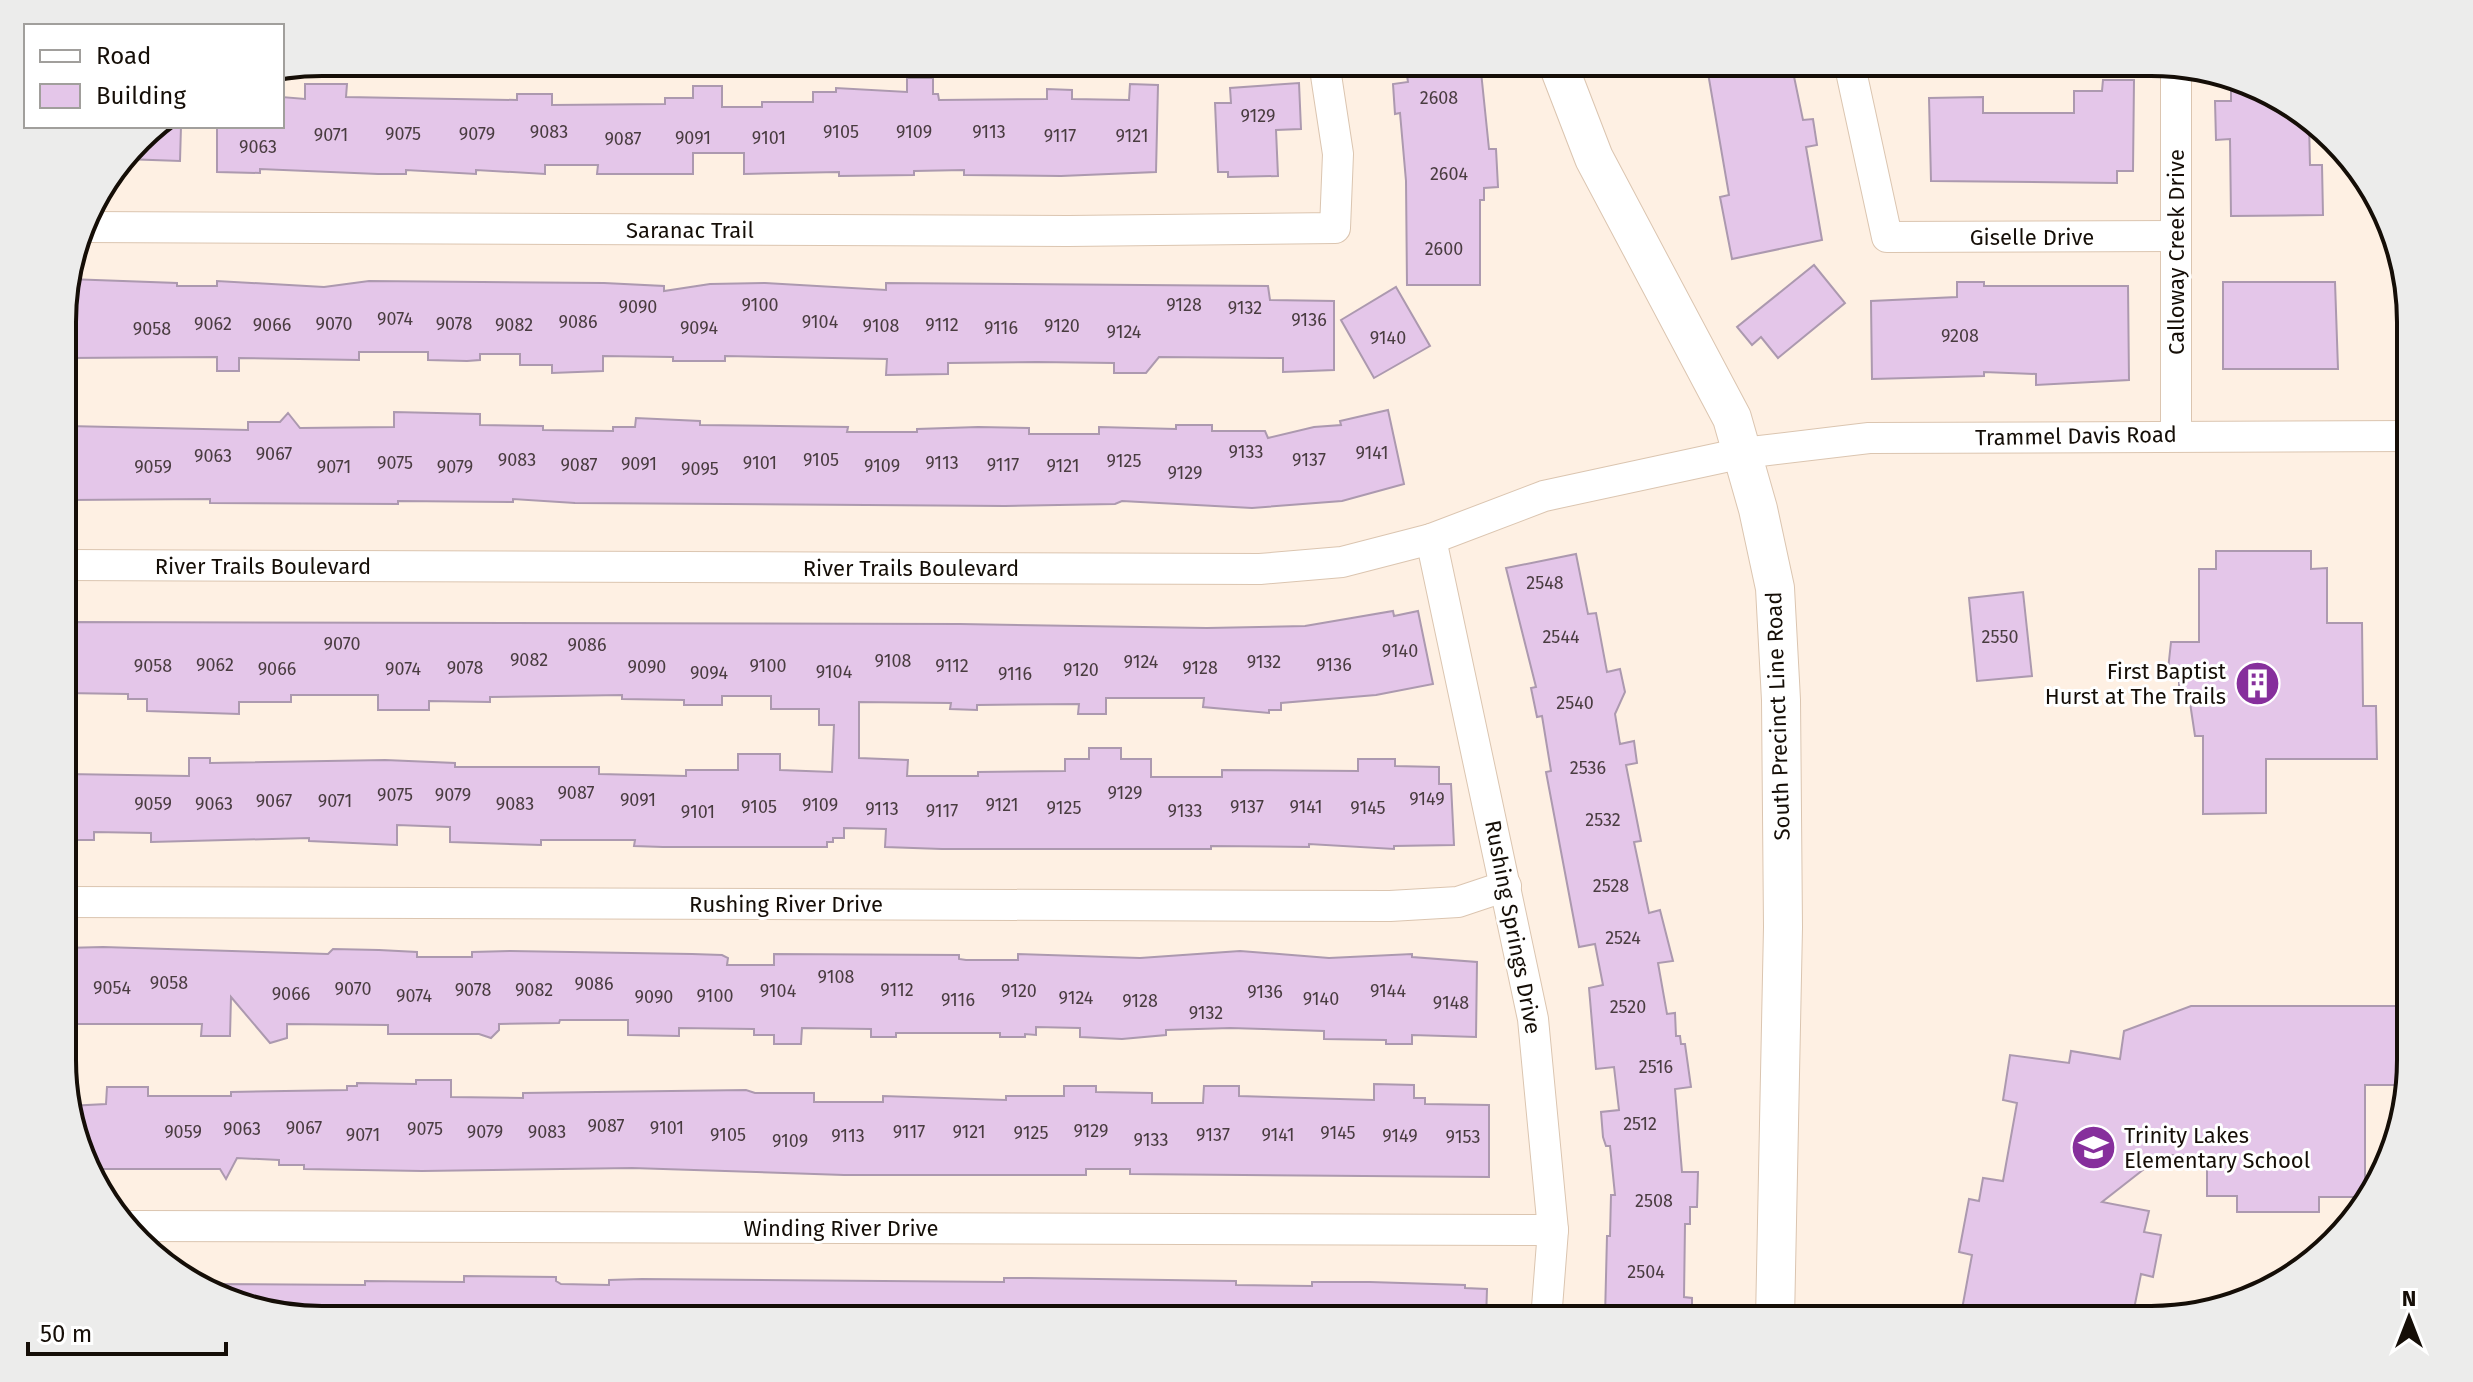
<svg xmlns="http://www.w3.org/2000/svg" width="2473" height="1382" font-family="'Fira Sans',sans-serif">
	<style>
		.building { fill: #e4c6e9; stroke: #ac99af; stroke-width: 2 }
		.lines { fill: none; stroke-linecap: round; stroke-linejoin: round }
		.minor-casing { stroke: #dbc5b0; stroke-width: 32 }
		.major-casing { stroke: #dbc5b0; stroke-width: 40 }
		.minor { stroke: #fff; stroke-width: 30 }
		.major { stroke: #fff; stroke-width: 38 }
		.labels { text-anchor: middle; dominant-baseline: central; stroke-width: 6; stroke-linejoin: round; paint-order: stroke }
		.number-label { font-size: 18px; fill: #493c40 }
		.street-label { font-size: 22px; fill: #150e07; stroke: #fff }
		.poi-label { font-size: 22px; fill: #150e07; stroke: #fff; text-anchor: end }
		.rim { fill: none; stroke: #150e07; stroke-width: 4 }
	</style>
	<rect width="100%" height="100%" fill="#fef0e3"/>
	<g class="building">
		<polygon points="1405,62 1480,62 1489,149 1496,149 1498,187 1484,188 1484,200 1480,200 1480,285 1407,285 1406,181 1400,113 1395,114 1393,84 1408,82"/>
		<polygon points="1765,62 1791,62 1803,120 1813,119 1817,145 1806,147 1822,240 1732,259 1720,197 1729,195 1708,73"/>
		<polygon points="907,78 933,78 933,94 938,94 939,100 1047,99 1047,89 1072,90 1072,99 1129,100 1130,84 1158,85 1156,172 1061,176 964,175 964,170 914,171 914,175 839,176 839,172 744,174 744,153 693,153 693,174 597,174 598,165 545,165 545,174 476,170 476,174 406,170 406,174 378,174 260,169 260,173 217,172 217,126 282,126 282,97 305,99 305,84 347,84 346,97 517,100 517,94 552,94 552,105 665,104 665,98 693,98 693,86 722,86 722,107 762,107 762,102 813,102 813,92 836,92 836,88 907,92"/>
		<polygon points="2103,80 2134,80 2133,171 2117,171 2117,183 1931,181 1929,98 1983,97 1983,113 2074,113 2074,91 2102,91"/>
		<polygon points="1299,83 1301,129 1276,130 1278,176 1228,177 1228,172 1218,172 1215,103 1231,103 1230,88"/>
		<polygon points="2231,89 2251,89 2281,97 2309,123 2310,165 2322,165 2323,215 2231,216 2230,139 2216,140 2215,101 2231,101"/>
		<polygon points="152,126 181,126 180,161 125,159"/>
		<polygon points="1814,265 1845,303 1778,358 1761,337 1752,345 1737,327"/>
		<polygon points="68,279 177,283 177,286 217,286 217,281 324,287 369,281 604,283 664,286 664,291 710,284 765,283 886,290 886,283 1268,286 1270,300 1334,301 1334,370 1283,372 1283,358 1159,357 1146,373 1114,373 1114,363 1037,362 948,363 948,374 886,375 887,359 725,356 725,361 673,361 673,357 603,356 603,371 552,373 552,365 520,365 520,354 480,354 480,360 467,361 428,360 428,352 359,352 359,360 239,358 239,371 217,371 217,357 67,358"/>
		<polygon points="1957,282 1984,282 1984,286 2128,286 2129,380 2036,385 2036,374 1984,372 1984,376 1872,379 1871,301 1957,297"/>
		<polygon points="2223,282 2335,282 2338,369 2223,369"/>
		<polygon points="1396,287 1430,346 1374,378 1341,320"/>
		<polygon points="1388,410 1404,484 1342,501 1252,508 1122,501 1115,504 1005,506 575,503 513,499 513,502 398,501 398,504 210,503 210,499 69,500 68,426 248,430 248,422 280,422 288,413 300,428 394,427 394,412 480,414 480,425 543,426 543,430 613,431 613,427 635,427 636,418 700,421 700,425 848,427 847,432 917,432 917,429 978,427 1029,428 1029,434 1099,434 1099,427 1176,429 1176,425 1212,425 1212,431 1265,431 1268,438 1314,427 1341,425 1340,421"/>
		<polygon points="2216,551 2311,551 2311,569 2327,568 2327,623 2362,623 2363,706 2376,706 2377,759 2266,759 2266,813 2203,814 2203,736 2195,736 2189,696 2179,696 2179,671 2168,670 2171,642 2199,642 2199,569 2216,569"/>
		<polygon points="1576,554 1588,614 1596,613 1607,672 1620,669 1625,692 1615,714 1620,744 1634,741 1637,763 1626,765 1641,841 1634,842 1649,913 1660,910 1673,961 1658,963 1667,1014 1675,1013 1676,1036 1680,1036 1681,1044 1685,1044 1691,1087 1675,1089 1682,1172 1698,1172 1697,1207 1690,1207 1690,1224 1685,1224 1684,1297 1692,1298 1692,1320 1605,1317 1607,1236 1610,1236 1611,1195 1615,1195 1610,1146 1606,1146 1603,1137 1601,1112 1619,1110 1614,1067 1596,1069 1589,988 1603,985 1595,944 1579,947 1546,772 1551,771 1542,716 1537,717 1531,688 1536,687 1506,568"/>
		<polygon points="2023,592 2032,676 1977,681 1969,598"/>
		<polygon points="1393,611 1394,616 1418,611 1433,684 1376,695 1281,703 1281,710 1269,710 1269,713 1203,707 1204,698 1106,698 1106,714 1078,714 1079,704 977,705 977,710 950,709 951,703 859,702 859,758 908,760 907,776 978,776 978,772 1065,771 1065,759 1089,759 1089,748 1121,748 1121,759 1151,759 1151,777 1222,777 1222,770 1358,771 1358,759 1395,759 1395,766 1439,767 1439,784 1451,784 1454,845 1394,846 1394,849 1309,844 1309,847 1211,846 1211,849 942,849 885,847 886,829 844,828 844,838 833,838 833,842 827,842 827,847 663,847 634,846 635,840 541,840 541,845 450,842 450,827 397,825 397,845 309,841 309,838 151,842 151,833 94,832 94,840 66,840 67,774 189,776 189,758 210,758 210,763 385,760 455,763 455,767 599,767 599,774 686,776 686,770 738,770 738,754 780,754 780,770 832,772 834,725 819,725 819,709 771,709 771,696 722,696 722,705 684,705 684,700 622,699 622,695 490,697 490,702 429,701 429,710 378,710 378,695 291,695 291,702 239,702 239,714 147,711 147,699 128,699 128,694 65,693 66,622 960,624 1207,628 1305,626"/>
		<polygon points="103,947 328,954 333,949 379,950 417,952 417,957 472,957 472,952 510,951 692,954 722,955 728,958 727,965 774,965 774,954 959,955 959,959 966,960 1018,960 1018,954 1140,958 1240,951 1329,958 1412,954 1412,957 1477,962 1476,1037 1412,1035 1412,1044 1386,1044 1386,1040 1324,1039 1324,1031 1230,1028 1166,1030 1166,1035 1122,1039 1080,1037 1080,1028 1036,1027 1036,1035 1025,1034 1025,1037 1000,1037 1000,1033 896,1033 896,1037 871,1037 871,1029 802,1028 801,1044 774,1044 774,1035 754,1035 754,1029 679,1028 679,1036 628,1035 628,1020 560,1020 559,1023 499,1024 499,1030 491,1038 479,1034 388,1034 388,1025 287,1024 287,1038 270,1043 231,997 230,1036 201,1036 202,1024 64,1024 64,948"/>
		<polygon points="2191,1006 2396,1006 2396,1085 2365,1085 2365,1197 2319,1197 2319,1212 2237,1212 2237,1196 2207,1196 2207,1155 2162,1155 2102,1202 2149,1211 2144,1232 2161,1235 2153,1277 2141,1274 2132,1319 1960,1320 1972,1255 1959,1252 1969,1199 1979,1201 1983,1178 2003,1181 2017,1103 2003,1100 2010,1055 2069,1063 2071,1051 2120,1059 2124,1031"/>
		<polygon points="416,1080 451,1080 451,1097 523,1098 523,1093 746,1090 755,1093 814,1093 814,1102 883,1102 883,1096 1006,1100 1006,1096 1064,1096 1064,1086 1096,1086 1096,1092 1152,1093 1152,1103 1203,1103 1204,1086 1239,1086 1239,1096 1374,1100 1374,1084 1414,1085 1414,1098 1425,1098 1425,1104 1489,1105 1489,1177 1130,1174 1130,1169 1086,1169 1086,1175 844,1175 632,1168 422,1171 304,1169 304,1165 279,1165 279,1160 237,1158 226,1179 220,1169 92,1169 69,1106 106,1104 107,1087 148,1087 148,1096 231,1096 231,1092 347,1090 347,1086 357,1086 357,1083 416,1084"/>
		<polygon points="464,1276 556,1277 556,1281 561,1284 609,1285 609,1280 642,1279 1004,1282 1004,1278 1029,1278 1236,1281 1236,1285 1312,1286 1312,1282 1370,1282 1465,1285 1465,1288 1487,1289 1486,1320 322,1320 212,1291 213,1284 365,1285 365,1281 464,1282"/>
	</g>
	<g class="lines">
		<defs>
			<g id="minor">
				<polyline points="1849,62 1887,237 2176,236"/>
				<polyline points="2176,69 2176,435"/>
				<polyline points="83,227 1068,231 1335,228 1338,154 1324,62"/>
				<polyline points="1431,539 1533,1019 1553,1230 1546,1320"/>
				<polyline points="64,565 1260,569 1342,562 1431,539 1544,496 1743,453 1869,438 2410,436"/>
				<polyline points="64,902 1390,906 1458,902 1506,886"/>
				<polyline points="129,1226 1553,1230"/>
			</g>
			<polyline id="major" points="1557,62 1594,158 1732,418 1758,509 1775,588 1781,700 1783,927 1775,1320"/>
		</defs>
		<use href="#minor" class="minor-casing"/>
		<use href="#major" class="major-casing"/>
		<use href="#minor" class="minor"/>
		<use href="#major" class="major"/>
	</g>
	<defs>
		<symbol id="building-disc" viewBox="-11 -11 22 22"><circle r="9.5" fill="#862f9c" stroke="#fff"/><path d="M-4-6H4V6H1V3H-1V6H-4ZM-2.5-4.3h1.7v1.8h-1.7ZM.8-4.3h1.7v1.8H.8ZM-2.5-1h1.7V.8h-1.7ZM.8-1h1.7V.8H.8Z" fill="#fff"/></symbol>
		<symbol id="school-disc" viewBox="-11 -11 22 22"><circle r="9.5" fill="#862f9c" stroke="#fff"/><path d="M0-5L7-2L0 1L-7-2ZM-4 1L0 2.5L4 1V4Q0 6-4 4Z" fill="#fff"/></symbol>
	</defs>
	<g fill-rule="evenodd">
		<use href="#building-disc" x="2232" y="658" width="51" height="51"/>
		<use href="#school-disc" x="2068" y="1122" width="51" height="51"/>
	</g>
	<g class="labels">
		<g class="number-label">
			<text x="1439" y="98">2608</text>
			<text x="1258" y="116">9129</text>
			<text x="549" y="132">9083</text>
			<text x="841" y="132">9105</text>
			<text x="914" y="132">9109</text>
			<text x="989" y="132">9113</text>
			<text x="403" y="134">9075</text>
			<text x="477" y="134">9079</text>
			<text x="331" y="135">9071</text>
			<text x="1060" y="136">9117</text>
			<text x="1132" y="136">9121</text>
			<text x="693" y="138">9091</text>
			<text x="769" y="138">9101</text>
			<text x="623" y="139">9087</text>
			<text x="258" y="147">9063</text>
			<text x="1449" y="174">2604</text>
			<text x="1444" y="249">2600</text>
			<text x="760" y="305">9100</text>
			<text x="1184" y="305">9128</text>
			<text x="638" y="307">9090</text>
			<text x="1245" y="308">9132</text>
			<text x="395" y="319">9074</text>
			<text x="1309" y="320">9136</text>
			<text x="578" y="322">9086</text>
			<text x="820" y="322">9104</text>
			<text x="213" y="324">9062</text>
			<text x="334" y="324">9070</text>
			<text x="454" y="324">9078</text>
			<text x="272" y="325">9066</text>
			<text x="514" y="325">9082</text>
			<text x="942" y="325">9112</text>
			<text x="881" y="326">9108</text>
			<text x="1062" y="326">9120</text>
			<text x="699" y="328">9094</text>
			<text x="1001" y="328">9116</text>
			<text x="152" y="329">9058</text>
			<text x="1124" y="332">9124</text>
			<text x="1960" y="336">9208</text>
			<text x="1388" y="338">9140</text>
			<text x="1246" y="452">9133</text>
			<text x="1372" y="453">9141</text>
			<text x="274" y="454">9067</text>
			<text x="213" y="456">9063</text>
			<text x="517" y="460">9083</text>
			<text x="821" y="460">9105</text>
			<text x="1309" y="460">9137</text>
			<text x="1124" y="461">9125</text>
			<text x="395" y="463">9075</text>
			<text x="760" y="463">9101</text>
			<text x="942" y="463">9113</text>
			<text x="639" y="464">9091</text>
			<text x="579" y="465">9087</text>
			<text x="1003" y="465">9117</text>
			<text x="882" y="466">9109</text>
			<text x="1063" y="466">9121</text>
			<text x="153" y="467">9059</text>
			<text x="334" y="467">9071</text>
			<text x="455" y="467">9079</text>
			<text x="700" y="469">9095</text>
			<text x="1185" y="473">9129</text>
			<text x="1545" y="583">2548</text>
			<text x="1561" y="637">2544</text>
			<text x="2000" y="637">2550</text>
			<text x="342" y="644">9070</text>
			<text x="587" y="645">9086</text>
			<text x="1400" y="651">9140</text>
			<text x="529" y="660">9082</text>
			<text x="893" y="661">9108</text>
			<text x="1141" y="662">9124</text>
			<text x="1264" y="662">9132</text>
			<text x="215" y="665">9062</text>
			<text x="1334" y="665">9136</text>
			<text x="153" y="666">9058</text>
			<text x="768" y="666">9100</text>
			<text x="952" y="666">9112</text>
			<text x="647" y="667">9090</text>
			<text x="465" y="668">9078</text>
			<text x="1200" y="668">9128</text>
			<text x="277" y="669">9066</text>
			<text x="403" y="669">9074</text>
			<text x="1081" y="670">9120</text>
			<text x="834" y="672">9104</text>
			<text x="709" y="673">9094</text>
			<text x="1015" y="674">9116</text>
			<text x="1575" y="703">2540</text>
			<text x="1588" y="768">2536</text>
			<text x="576" y="793">9087</text>
			<text x="1125" y="793">9129</text>
			<text x="395" y="795">9075</text>
			<text x="453" y="795">9079</text>
			<text x="1427" y="799">9149</text>
			<text x="638" y="800">9091</text>
			<text x="274" y="801">9067</text>
			<text x="335" y="801">9071</text>
			<text x="153" y="804">9059</text>
			<text x="214" y="804">9063</text>
			<text x="515" y="804">9083</text>
			<text x="820" y="805">9109</text>
			<text x="1002" y="805">9121</text>
			<text x="759" y="807">9105</text>
			<text x="1247" y="807">9137</text>
			<text x="1306" y="807">9141</text>
			<text x="1064" y="808">9125</text>
			<text x="1368" y="808">9145</text>
			<text x="882" y="809">9113</text>
			<text x="942" y="811">9117</text>
			<text x="1185" y="811">9133</text>
			<text x="698" y="812">9101</text>
			<text x="1603" y="820">2532</text>
			<text x="1611" y="886">2528</text>
			<text x="1623" y="938">2524</text>
			<text x="836" y="977">9108</text>
			<text x="169" y="983">9058</text>
			<text x="594" y="984">9086</text>
			<text x="112" y="988">9054</text>
			<text x="353" y="989">9070</text>
			<text x="473" y="990">9078</text>
			<text x="534" y="990">9082</text>
			<text x="897" y="990">9112</text>
			<text x="778" y="991">9104</text>
			<text x="1019" y="991">9120</text>
			<text x="1388" y="991">9144</text>
			<text x="1265" y="992">9136</text>
			<text x="291" y="994">9066</text>
			<text x="414" y="996">9074</text>
			<text x="715" y="996">9100</text>
			<text x="654" y="997">9090</text>
			<text x="1076" y="998">9124</text>
			<text x="1321" y="999">9140</text>
			<text x="958" y="1000">9116</text>
			<text x="1140" y="1001">9128</text>
			<text x="1451" y="1003">9148</text>
			<text x="1628" y="1007">2520</text>
			<text x="1206" y="1013">9132</text>
			<text x="1656" y="1067">2516</text>
			<text x="1640" y="1124">2512</text>
			<text x="606" y="1126">9087</text>
			<text x="304" y="1128">9067</text>
			<text x="667" y="1128">9101</text>
			<text x="242" y="1129">9063</text>
			<text x="425" y="1129">9075</text>
			<text x="1091" y="1131">9129</text>
			<text x="183" y="1132">9059</text>
			<text x="485" y="1132">9079</text>
			<text x="547" y="1132">9083</text>
			<text x="909" y="1132">9117</text>
			<text x="969" y="1132">9121</text>
			<text x="1031" y="1133">9125</text>
			<text x="1338" y="1133">9145</text>
			<text x="363" y="1135">9071</text>
			<text x="728" y="1135">9105</text>
			<text x="1213" y="1135">9137</text>
			<text x="1278" y="1135">9141</text>
			<text x="848" y="1136">9113</text>
			<text x="1400" y="1136">9149</text>
			<text x="1463" y="1137">9153</text>
			<text x="1151" y="1140">9133</text>
			<text x="790" y="1141">9109</text>
			<text x="1654" y="1201">2508</text>
			<text x="1646" y="1272">2504</text>
		</g>
		<g class="street-label">
			<text x="690" y="230">Saranac Trail</text>
			<text x="2032" y="237">Giselle Drive</text>
			<text transform="translate(2176 252) rotate(-90)">Calloway Creek Drive</text>
			<text transform="translate(2076 436) rotate(-1)">Trammel Davis Road</text>
			<text x="263" y="566">River Trails Boulevard</text>
			<text x="911" y="568">River Trails Boulevard</text>
			<text transform="translate(1778 716) rotate(-92)">South Precinct Line Road</text>
			<text x="786" y="904">Rushing River Drive</text>
			<text transform="translate(1513 927) rotate(79)">Rushing Springs Drive</text>
			<text x="841" y="1228">Winding River Drive</text>
		</g>
		<g class="poi-label">
			<text x="2226" y="671">First Baptist<tspan x="2226" dy="25">Hurst at The Trails</tspan></text>
			<text x="2124" y="1135" text-anchor="start">Trinity Lakes<tspan x="2124" dy="25">Elementary School</tspan></text>
		</g>
	</g>
	<path d="M0 0H2473V1382H0ZM322 76H2151A246 246 0 0 1 2397 322V1060A246 246 0 0 1 2151 1306H322A246 246 0 0 1 76 1060V322A246 246 0 0 1 322 76Z" fill="#ececeb" fill-rule="evenodd"/>
	<path class="rim" d="M322 76H2151A246 246 0 0 1 2397 322V1060A246 246 0 0 1 2151 1306H322A246 246 0 0 1 76 1060V322A246 246 0 0 1 322 76Z"/>
	<rect x="24" y="24" width="260" height="104" fill="#ffffff" stroke="#a19f9c" stroke-width="2"/>
	<rect x="40" y="50" width="40" height="12" fill="#ffffff" stroke="#a19f9c" stroke-width="2"/>
	<text x="96" y="64" font-size="24" fill="#150e07">Road</text>
	<rect x="40" y="84" width="40" height="24" fill="#e4c6e9" stroke="#a19f9c" stroke-width="2"/>
	<text x="96" y="104" font-size="24" fill="#150e07">Building</text>
	<g transform="translate(2409 1318)" stroke="#ffffff" stroke-width="6" paint-order="stroke">
	<path d="M0-6L14 30L0 20L-14 30Z" fill="#150e07"/>
	<text y="-12" font-size="22" font-weight="bold" text-anchor="middle" fill="#150e07">N</text>
	</g>
	<path d="M28 1342v12h198v-12" fill="none" stroke="#150e07" stroke-width="4"/>
	<text x="40" y="1342" font-size="24" fill="#150e07" stroke="#ffffff" stroke-width="6" paint-order="stroke">50 m</text>
</svg>
